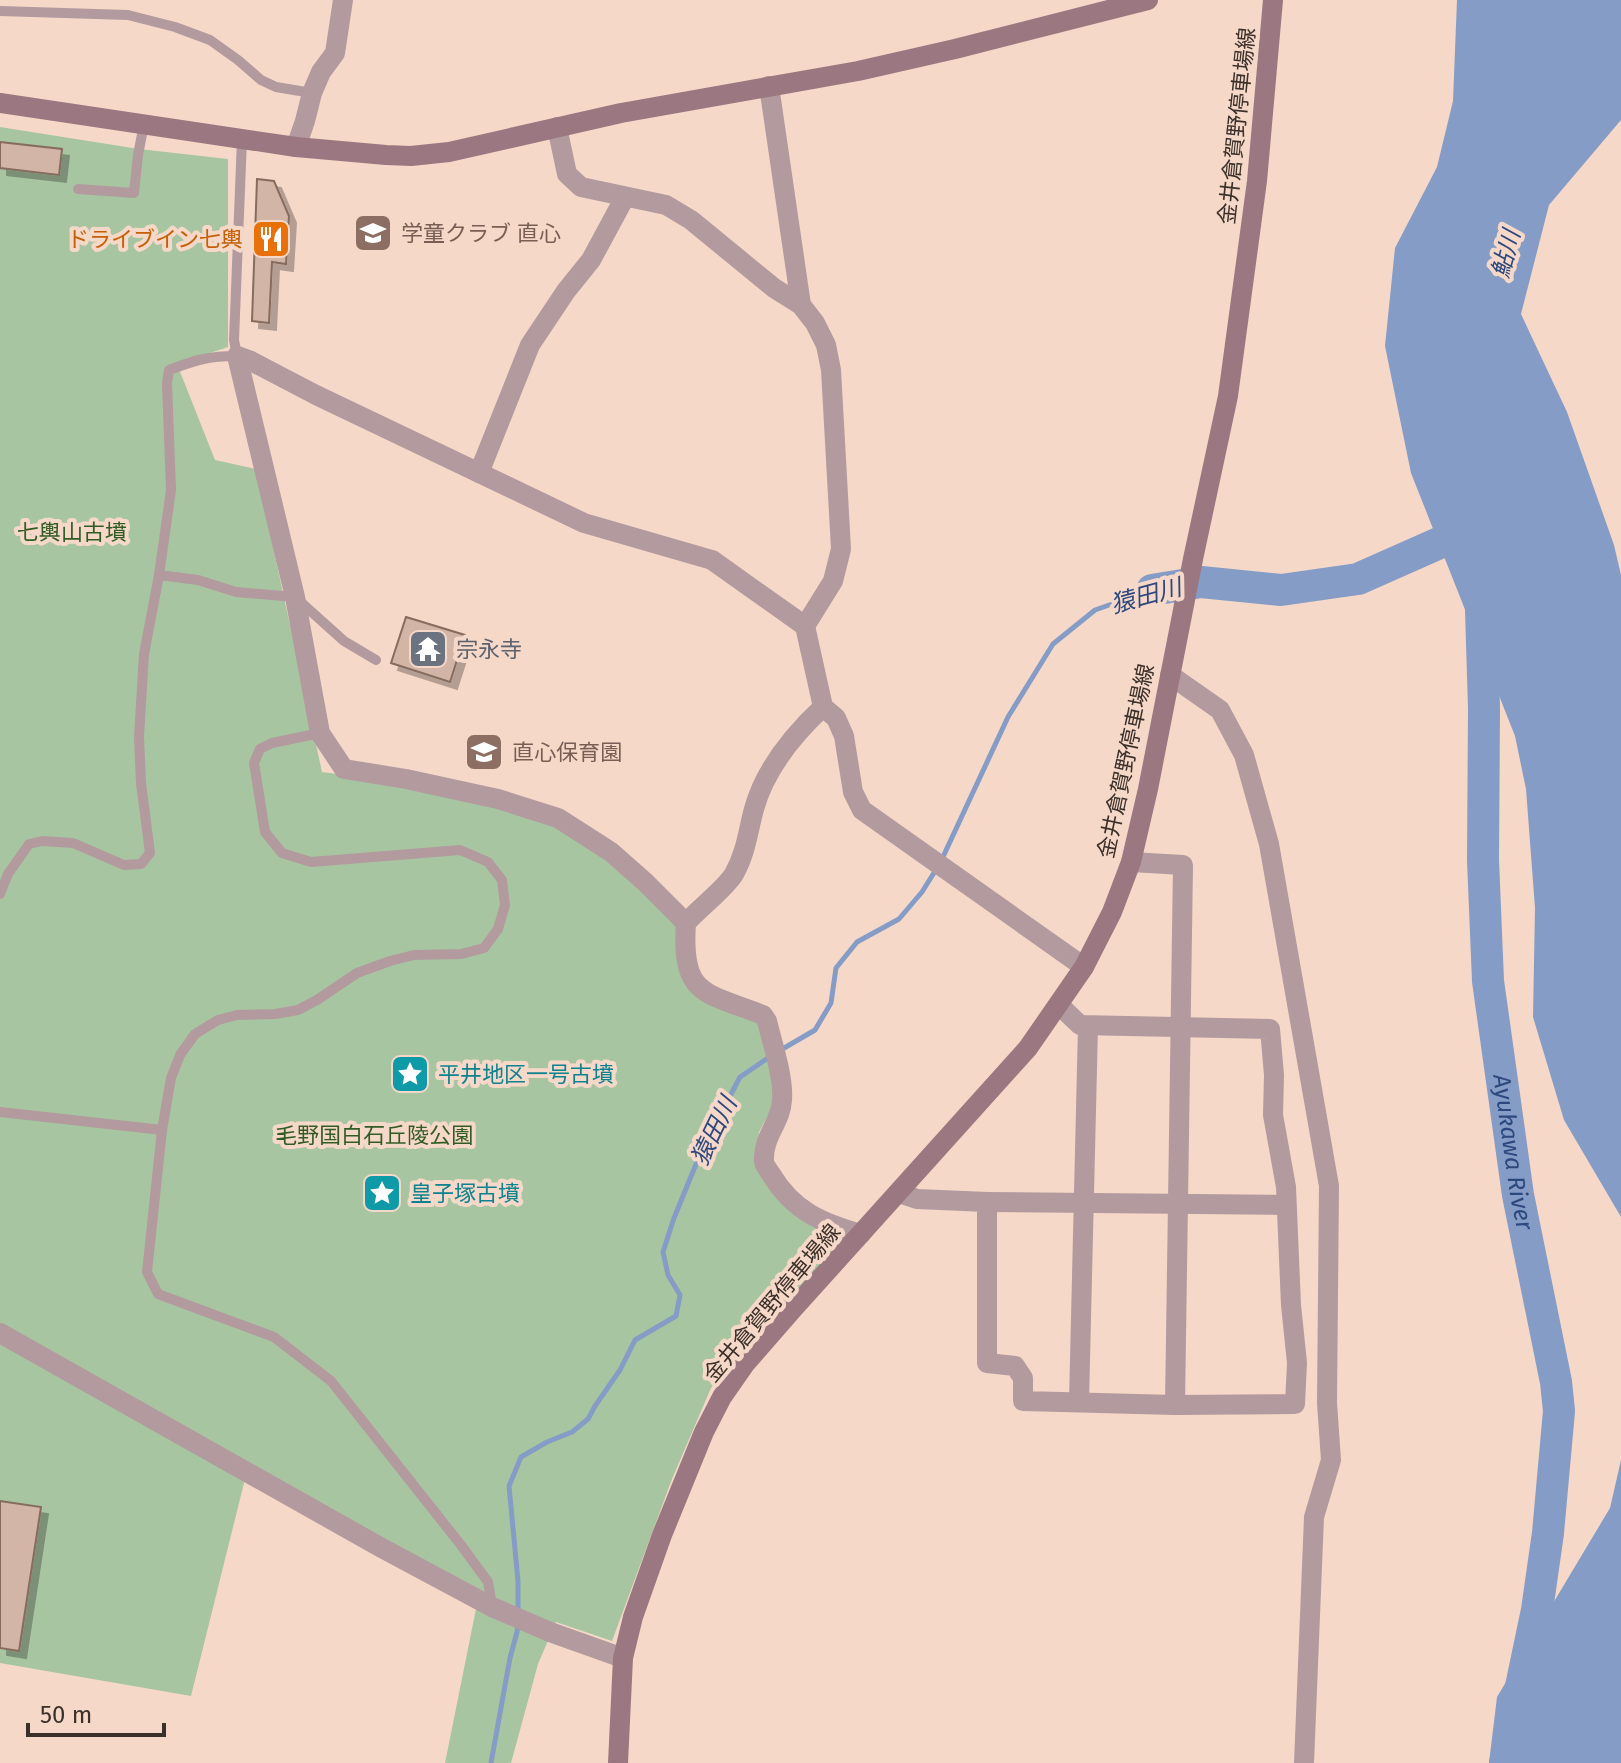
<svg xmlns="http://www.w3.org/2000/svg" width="1621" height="1763" font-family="'Fira Sans','Noto Sans JP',sans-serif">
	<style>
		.green { fill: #a8c5a1 }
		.water { fill: #859cc6 }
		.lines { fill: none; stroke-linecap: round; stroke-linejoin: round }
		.stream { stroke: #859cc6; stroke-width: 5 }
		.river { stroke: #859cc6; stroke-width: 32 }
		.building { fill: #d2b5a6; stroke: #866c5e; stroke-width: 2; filter: url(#shadow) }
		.lane { stroke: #b29a9f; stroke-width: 10 }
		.street { stroke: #b29a9f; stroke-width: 20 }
		.secondary { stroke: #9b7881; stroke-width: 20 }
		.labels { text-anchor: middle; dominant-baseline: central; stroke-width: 8; stroke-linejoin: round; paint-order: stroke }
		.street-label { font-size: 22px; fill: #3b302a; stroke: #f6d8c8 }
		.education-label { font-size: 22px; fill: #785e54; stroke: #f6d8c8; text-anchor: start }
		.food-label { font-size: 22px; fill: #c56008; stroke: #f6d8c8; text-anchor: end }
		.park-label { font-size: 22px; fill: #315c25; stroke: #f6d8c8 }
		.worship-label { font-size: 22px; fill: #5b616d; stroke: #f6d8c8; text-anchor: start }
		.culture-label { font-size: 22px; fill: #0d838f; stroke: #f6d8c8; text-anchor: start }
		.water-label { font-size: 24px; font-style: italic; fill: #2c487e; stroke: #f6d8c8 }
	</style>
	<defs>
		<filter id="shadow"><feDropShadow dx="7" dy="7" stdDeviation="0" flood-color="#0004"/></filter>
	</defs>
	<rect width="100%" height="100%" fill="#f6d8c8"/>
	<polygon class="green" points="0,127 139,149 228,159 228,347 177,364 215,460 256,469 322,772 406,783 558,822 609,856 680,923 684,974 764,1022 779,1095 759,1132 755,1164 853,1235 735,1357 711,1388 672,1479 612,1641 556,1622 538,1664 511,1763 445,1763 479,1594 249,1463 191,1696 0,1663"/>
	<g class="water">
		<polygon points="1457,0 1621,0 1621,120 1549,205 1521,314 1567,412 1614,545 1621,575 1621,1217 1564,1120 1533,1017 1535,908 1526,789 1515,736 1411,473 1385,346 1395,248 1437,167 1453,101"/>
		<polygon points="1621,1460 1621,1763 1489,1763 1497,1697 1610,1508"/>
	</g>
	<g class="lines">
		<g class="stream">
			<polyline points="942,859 1008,717 1053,644 1095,610 1152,590"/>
			<polyline points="779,1051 815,1030 831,1003 836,968 857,942 899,919 922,892 937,868"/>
			<polyline points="518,1613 518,1581 509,1486 521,1457 547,1442 572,1432 588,1419 595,1406 620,1370 635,1340 676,1316 680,1295 668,1275 663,1252 674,1218 701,1152 740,1077 771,1056"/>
			<polyline points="491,1763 510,1658 517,1632 518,1623"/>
		</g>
		<g class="river">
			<polyline points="1152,590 1201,582 1281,590 1358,579 1455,536 1478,533"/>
			<path id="s1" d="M1481 610 1484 708 1483 860 1488 981 1518 1195 1556 1382 1559 1411 1548 1533 1537 1610 1505 1763"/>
		</g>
	</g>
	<g class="building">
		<polygon points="0,142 62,149 59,175 0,168"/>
		<polygon points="257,179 274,181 289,216 286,264 272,262 269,323 252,321"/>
		<polygon points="406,617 465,635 450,682 391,663"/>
		<polygon points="0,1501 41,1507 19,1651 0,1648"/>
	</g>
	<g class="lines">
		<g class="lane">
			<polyline points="0,11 128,15 175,27 210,40 238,60 261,80 276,87 312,93"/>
			<polyline points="78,189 134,193 138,155 144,124"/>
			<polyline points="159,575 198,580 236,592 295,597 344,641 376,660"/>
			<path d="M0 894 8 874 29 844 42 841 73 843 124 865 141 864 150 853 141 783 139 737 144 654 159 575 171 490 167 383 169 370C196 360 208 356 237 356L234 340 242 139"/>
			<polyline points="0,1112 162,1130 147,1272 158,1294 274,1337 331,1381 461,1545 488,1582 492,1605"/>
			<polyline points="162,1130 171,1078 180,1055 195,1034 218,1020 237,1015 275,1014 298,1010 317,1000 357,973 390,961 414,955 461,954 484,948 498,929 505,905 502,880 488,862 460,850 311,862 282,853 265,832 254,763 260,749 272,743 320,733"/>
		</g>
		<g class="street">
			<polyline points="769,86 801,305"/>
			<polyline points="557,127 567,174 581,187 666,205 691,220 774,288 801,305 815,323 826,345 831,370 841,549 833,581 805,626"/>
			<polyline points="296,147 305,121 312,93 321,72 335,53 343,0"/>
			<polyline points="237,356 251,361 316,395 584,523 712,560 805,626 823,707 836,718 844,736 853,792 862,810 1084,967"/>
			<polyline points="237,356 295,597 320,733 344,769 406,779 498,799 558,818 611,852 645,882 686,923"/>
			<polyline points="479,473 530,345 566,291 591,260 625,197"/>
			<polyline points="1170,675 1220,710 1244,755 1269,844 1329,1186 1327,1403 1331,1460 1314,1517 1304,1763"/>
			<path d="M823 707C794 734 765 769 754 809 748 831 746 853 734 874 725 889 699 908 686 923 681 996 704 992 763 1015L767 1021C772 1042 784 1078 782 1100 781 1122 764 1135 764 1158 763 1164 767 1168 771 1174 793 1211 822 1223 861 1234"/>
			<polyline points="1059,1005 1080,1025 1270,1029 1274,1075 1273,1115 1286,1187 1291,1305 1297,1363 1295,1404 1175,1405"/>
			<polyline points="899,1193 917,1199 987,1202 987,1363 1015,1366 1023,1378 1023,1401 1175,1405 1183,865 1131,862"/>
			<polyline points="987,1202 1286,1205"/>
			<polyline points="0,1333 380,1547 492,1607 550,1632 623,1658"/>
			<polyline points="1079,1402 1088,1026"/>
		</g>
		<g class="secondary">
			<polyline points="0,103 296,147 386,155 411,156 449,152 621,113 858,71 955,49 1148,0"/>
			<polyline points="618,1763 623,1658 633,1617 662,1535 704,1432 722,1397 745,1364 793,1309 1028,1048 1084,967 1112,912 1131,862 1148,789 1193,559 1228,396 1257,181 1273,0"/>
		</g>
	</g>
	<defs>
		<symbol id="school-square" viewBox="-11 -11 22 22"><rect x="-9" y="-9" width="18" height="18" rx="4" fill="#8d6e63" stroke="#f6d8c8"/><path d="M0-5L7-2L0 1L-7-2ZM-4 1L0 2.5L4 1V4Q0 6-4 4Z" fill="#fff"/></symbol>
		<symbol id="restaurant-square" viewBox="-11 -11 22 22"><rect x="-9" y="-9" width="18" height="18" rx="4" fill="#e8710a" stroke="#f6d8c8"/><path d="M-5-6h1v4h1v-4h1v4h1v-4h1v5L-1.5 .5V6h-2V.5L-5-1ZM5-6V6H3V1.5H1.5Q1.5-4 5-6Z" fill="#fff"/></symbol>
		<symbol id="temple-square" viewBox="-11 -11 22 22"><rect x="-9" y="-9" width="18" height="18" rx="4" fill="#6b7280" stroke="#f6d8c8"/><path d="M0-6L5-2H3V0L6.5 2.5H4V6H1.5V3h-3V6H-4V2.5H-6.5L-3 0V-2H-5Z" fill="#fff"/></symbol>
		<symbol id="sight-square" viewBox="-11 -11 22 22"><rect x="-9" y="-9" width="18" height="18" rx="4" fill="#0f9aa8" stroke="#f6d8c8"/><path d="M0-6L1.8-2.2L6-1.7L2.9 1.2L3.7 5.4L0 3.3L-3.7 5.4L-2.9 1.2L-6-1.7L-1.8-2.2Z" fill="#fff"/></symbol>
	</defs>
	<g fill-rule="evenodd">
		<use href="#school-square" x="351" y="211" width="44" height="44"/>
		<use href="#restaurant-square" x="249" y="217" width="44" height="44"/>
		<use href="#temple-square" x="406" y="627" width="44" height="44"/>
		<use href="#school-square" x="462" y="730" width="44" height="44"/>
		<use href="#sight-square" x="388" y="1052" width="44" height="44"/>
		<use href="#sight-square" x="360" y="1171" width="44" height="44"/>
	</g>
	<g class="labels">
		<g class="street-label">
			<text transform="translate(1237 126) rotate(-84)">金井倉賀野停車場線</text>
			<text transform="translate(1126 761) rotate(-78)">金井倉賀野停車場線</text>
			<text transform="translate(772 1303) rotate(-50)">金井倉賀野停車場線</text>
		</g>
		<g class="education-label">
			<text x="401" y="233">学童クラブ 直心</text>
			<text x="512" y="752">直心保育園</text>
		</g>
		<g class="food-label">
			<text x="243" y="239">ドライブイン七輿</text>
		</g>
		<g class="park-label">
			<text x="72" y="532">七輿山古墳</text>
			<text x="374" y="1135">毛野国白石丘陵公園</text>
		</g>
		<g class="worship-label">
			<text x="456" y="649">宗永寺</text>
		</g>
		<g class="culture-label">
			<text x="438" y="1074">平井地区一号古墳</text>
			<text x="410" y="1193">皇子塚古墳</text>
		</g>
		<g class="water-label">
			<text transform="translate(1506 254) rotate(-75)">鮎川</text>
			<text transform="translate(1146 596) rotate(-15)">猿田川</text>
			<text transform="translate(714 1131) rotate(-64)">猿田川</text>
			<text stroke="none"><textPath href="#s1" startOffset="544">Ayukawa River</textPath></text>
		</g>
	</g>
	<path d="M28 1723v12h136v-12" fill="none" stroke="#3b302a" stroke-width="4"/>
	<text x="40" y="1723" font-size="24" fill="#3b302a" stroke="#f6d8c8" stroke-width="6" paint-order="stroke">50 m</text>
</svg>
